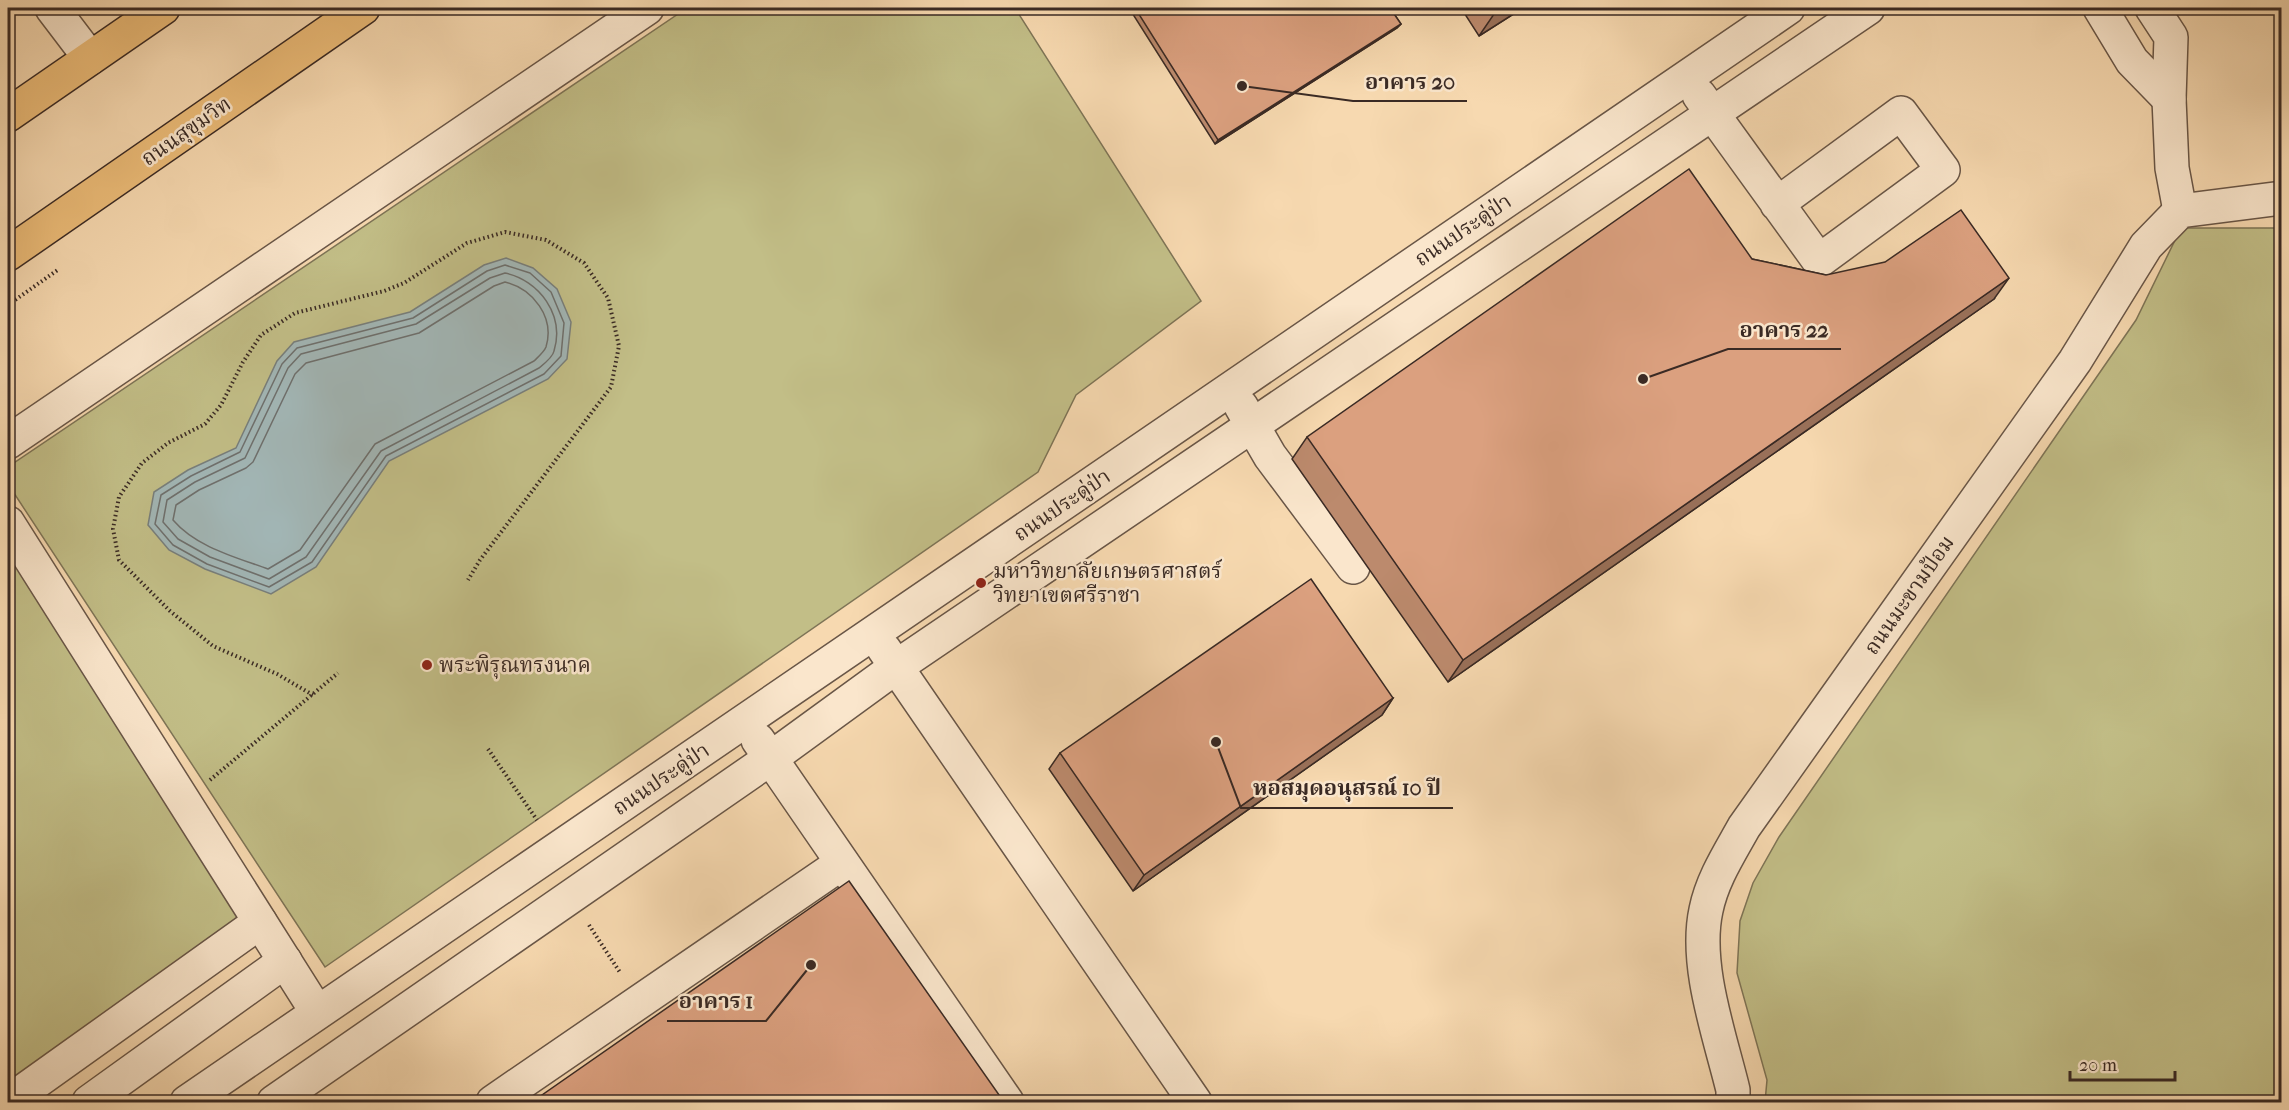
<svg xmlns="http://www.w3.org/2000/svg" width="2289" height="1110" font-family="'IM FELL French Canon','Noto Serif Thai',serif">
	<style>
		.green { fill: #c2be87; stroke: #7e7456; stroke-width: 1.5 }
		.water { fill: #a2b7b7; stroke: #787f7c; stroke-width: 1.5 }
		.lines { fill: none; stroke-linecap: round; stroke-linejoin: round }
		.shore { stroke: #6e706e; stroke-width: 1.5 }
		.minor-casing { stroke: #695647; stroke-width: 36 }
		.highway-casing { stroke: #3a2a24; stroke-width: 36 }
		.path { stroke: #3a2a24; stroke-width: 4; stroke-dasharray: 1.5 3; stroke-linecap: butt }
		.minor { stroke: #fae6cc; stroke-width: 33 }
		.highway { stroke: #ecbc78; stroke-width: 33 }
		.wall { fill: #bc8a6d; stroke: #3a2a24; stroke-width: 1.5 }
		.shaded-wall { fill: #997059; stroke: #3a2a24; stroke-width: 1.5 }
		.building { fill: #dba07f; stroke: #3a2a24; stroke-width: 1.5 }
		.poi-dot { fill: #8f2418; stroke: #fae6cc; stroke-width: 2 }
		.labels { text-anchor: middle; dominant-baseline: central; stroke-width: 5; stroke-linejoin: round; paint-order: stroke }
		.street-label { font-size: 21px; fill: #3a2a24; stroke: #fae6cc }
		.poi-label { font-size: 21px; fill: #3a2a24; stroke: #fae6cc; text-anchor: start }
		.leader { fill: none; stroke: #3a2a24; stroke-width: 2 }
		.callout-dot { fill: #3a2a24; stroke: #fae6cc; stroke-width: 2 }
		.callout-label { font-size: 22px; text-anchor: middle; font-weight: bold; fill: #3a2a24; stroke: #fae6cc; stroke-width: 5; stroke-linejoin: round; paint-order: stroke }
	</style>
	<rect width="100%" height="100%" fill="#f7d9b0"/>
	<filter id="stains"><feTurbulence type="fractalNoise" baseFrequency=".00333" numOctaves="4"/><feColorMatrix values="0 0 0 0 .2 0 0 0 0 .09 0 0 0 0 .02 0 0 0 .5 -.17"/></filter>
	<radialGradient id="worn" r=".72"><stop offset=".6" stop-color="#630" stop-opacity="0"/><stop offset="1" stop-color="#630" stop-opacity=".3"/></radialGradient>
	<g class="green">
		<polygon points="687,8 1015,8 1201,301 1076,395 1038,472 325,967 8,484 8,467"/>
		<polygon points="2181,228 2281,228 2281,1102 1765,1102 1767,1080 1737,973 1740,921 1753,883 1779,837 2136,320"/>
		<polygon points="8,546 243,914 8,1083"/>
	</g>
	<polygon class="water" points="506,258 533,268 557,289 571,322 567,359 548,379 389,461 316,567 271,594 205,569 169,550 148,525 154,492 188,470 236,448 277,361 294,342 410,312 484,265"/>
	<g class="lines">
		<g class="shore">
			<polygon points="505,265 530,273 551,292 564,323 561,356 544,374 386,456 312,562 269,587 207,564 173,545 155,524 161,495 191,476 240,452 282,364 297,348 413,318 487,271"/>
			<path d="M505 273C539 280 565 315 554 351 553 357 544 364 539 368L381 451 306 557 269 579 210 557 178 539 163 522 167 500 195 482 245 458 288 368 301 354 416 324 490 278Z"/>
			<path d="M505 282C533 289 555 317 546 347 544 352 538 357 534 361L375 444 300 550 268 569C235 557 196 547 173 520L176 505 199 490 246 468 253 462 295 374 306 363 419 333 494 286Z"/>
		</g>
		<defs>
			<g id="minor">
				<polyline points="52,8 90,58"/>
				<polyline points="2100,8 2132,61 2169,99"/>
				<polyline points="2152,8 2171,37 2169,99 2172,168 2180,211"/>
				<polyline points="1699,95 1819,261 1943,170 1901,113 1777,204"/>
				<polyline points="1241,406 1270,456 1353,567"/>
				<polyline points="8,442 647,8"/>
				<polyline points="8,523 317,1012"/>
				<polyline points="884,649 1195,1102"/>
				<polyline points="758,740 1007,1102"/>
				<polyline points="8,1102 260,922"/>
				<polyline points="89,1102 285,961"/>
				<polyline points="187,1102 1788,8"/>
				<polyline points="274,1102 771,758 896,667 1868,8"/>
				<polyline points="493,1102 842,863"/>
				<path d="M1733 1102V1090C1720 1036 1694 965 1706 910 1712 880 1729 854 1744 827L2075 361 2146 246 2180 211 2282 198"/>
			</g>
			<g id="highway">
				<polyline points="8,115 163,8"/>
				<polyline points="8,254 363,8"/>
			</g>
		</defs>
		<use href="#minor" class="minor-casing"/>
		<use href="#highway" class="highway-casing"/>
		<g class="path">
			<polyline points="8,305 59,269"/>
			<polyline points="313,695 277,674 213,646 170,611 119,560 113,529 119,497 142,463 168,443 205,424 221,405 243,362 261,335 295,313 384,291 404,283 467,243 505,232 546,240 584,263 608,298 619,346 611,387 480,560 468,580"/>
			<polyline points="488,749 537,820"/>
			<polyline points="210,780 338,673"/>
			<polyline points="589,925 621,974"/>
		</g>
		<use href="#minor" class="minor"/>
		<use href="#highway" class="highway"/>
	</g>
	<g class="wall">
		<polygon points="1129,8 1390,8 1401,24 1397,28 1215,144"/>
		<polygon points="1461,8 1523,8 1479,36"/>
		<polygon points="1752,259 1826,275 1994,299 1448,682 1292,459 1307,437"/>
		<polygon points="1393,698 1382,715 1133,891 1049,769 1060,753"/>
	</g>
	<g class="shaded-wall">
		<polygon points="1504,8 1523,8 1479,36 1494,14"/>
		<polygon points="1401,24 1397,28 1215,144 1218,140"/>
		<polygon points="2009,278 1994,299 1448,682 1463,660"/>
		<polygon points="1393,698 1382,715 1133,891 1144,875"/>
	</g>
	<g class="building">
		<polygon points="1135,8 1390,8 1401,24 1218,140"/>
		<polygon points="1490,8 1504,8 1494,14"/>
		<polygon points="1689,169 1752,259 1826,275 1885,262 1961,210 2009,278 1463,660 1307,437"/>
		<polygon points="1311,579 1393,698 1144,875 1060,753"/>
		<polygon points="849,881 1004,1102 532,1102"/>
	</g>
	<g class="poi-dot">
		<circle cx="981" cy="583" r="6"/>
		<circle cx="427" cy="665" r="6"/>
	</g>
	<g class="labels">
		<g class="street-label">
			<text transform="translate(186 131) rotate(-35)">ถนนสุขุมวิท</text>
			<text transform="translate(1463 230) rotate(-34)">ถนนประดู่ป่า</text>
			<text transform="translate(1062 505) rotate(-34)">ถนนประดู่ป่า</text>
			<text transform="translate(1909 595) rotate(-55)">ถนนมะขามป้อม</text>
			<text transform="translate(661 779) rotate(-34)">ถนนประดู่ป่า</text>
		</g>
		<g class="poi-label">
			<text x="993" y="571">มหาวิทยาลัยเกษตรศาสตร์<tspan x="993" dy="24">วิทยาเขตศรีราชา</tspan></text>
			<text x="439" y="665">พระพิรุณทรงนาค</text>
		</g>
	</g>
	<path class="leader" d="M1242 86L1353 101H1467M1643 379L1728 349H1841M1216 742L1241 808H1453M811 965L766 1021H667"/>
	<g class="callout-dot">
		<circle cx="1242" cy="86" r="6"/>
		<circle cx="1643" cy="379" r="6"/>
		<circle cx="1216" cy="742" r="6"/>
		<circle cx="811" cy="965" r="6"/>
	</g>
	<g class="callout-label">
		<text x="1410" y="89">อาคาร 20</text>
		<text x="1784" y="337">อาคาร 22</text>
		<text x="1347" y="795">หอสมุดอนุสรณ์ 10 ปี</text>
		<text x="716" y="1008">อาคาร 1</text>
	</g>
	<rect width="2289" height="1110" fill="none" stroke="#f7d9b0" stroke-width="30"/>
	<rect x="9" y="9" width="2271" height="1092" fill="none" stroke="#3a2a24" stroke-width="3"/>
	<rect x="15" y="15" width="2259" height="1080" fill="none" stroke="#3a2a24" stroke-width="1.5"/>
	<path d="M2070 1071v9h105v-9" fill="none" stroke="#3a2a24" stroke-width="3"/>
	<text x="2079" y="1071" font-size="18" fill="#3a2a24" stroke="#fae6cc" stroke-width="4.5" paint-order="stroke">20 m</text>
	<rect width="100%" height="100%" filter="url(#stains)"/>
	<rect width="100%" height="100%" fill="url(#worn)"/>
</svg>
